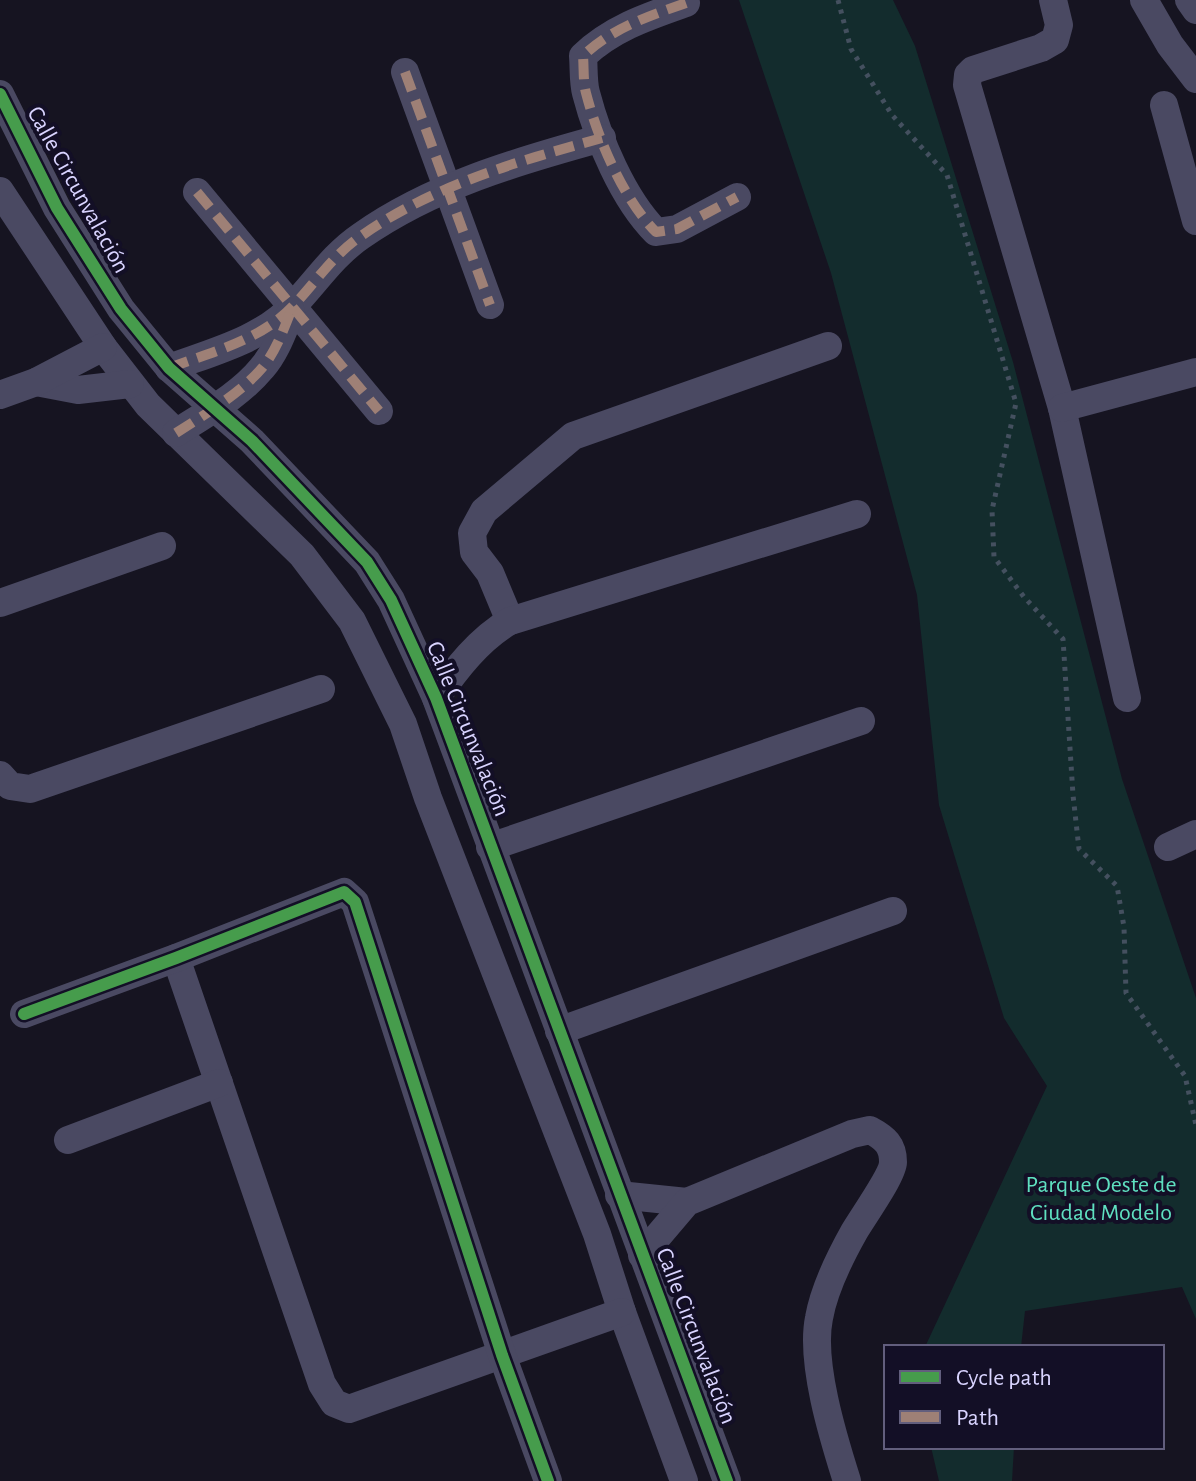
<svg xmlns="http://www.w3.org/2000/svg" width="1196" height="1481" font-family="'Alegreya Sans',sans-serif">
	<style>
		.green { fill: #132c2d }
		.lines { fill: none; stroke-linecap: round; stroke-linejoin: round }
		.path { stroke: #44505f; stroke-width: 5; stroke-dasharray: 4 6; stroke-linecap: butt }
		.street { stroke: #4a4962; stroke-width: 28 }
		.quiet { stroke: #9e8076; stroke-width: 10; stroke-dasharray: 20 10; stroke-linecap: butt }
		.cycleway-casing { stroke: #130f26; stroke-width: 17 }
		.cycleway { stroke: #469c4c; stroke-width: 12 }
		.labels { text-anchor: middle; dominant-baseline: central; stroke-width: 8; stroke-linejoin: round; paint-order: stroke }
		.street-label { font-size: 24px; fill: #d9d4ff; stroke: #130f26 }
		.park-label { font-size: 24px; fill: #5fe0c0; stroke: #130f26 }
	</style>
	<rect width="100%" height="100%" fill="#161421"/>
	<g class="green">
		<polygon points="739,0 893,0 915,46 1013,362 1122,779 1196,998 1196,1319 1182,1287 1025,1311 1021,1347 925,1347 1047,1086 1004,1018 939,805 917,595 831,273"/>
		<polygon points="931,1447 1014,1447 1012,1481 939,1481"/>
	</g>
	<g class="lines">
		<polyline class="path" points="838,0 851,49 892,115 947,175 1016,403 992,510 994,557 1024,597 1063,639 1073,795 1079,849 1117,886 1124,927 1126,993 1185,1076 1196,1125"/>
		<g class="street">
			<polyline points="1053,0 1059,25 1055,40 1041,48 973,70 968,75 967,85 1062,408 1127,698"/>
			<polyline points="1144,0 1170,45 1196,79"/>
			<polyline points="1189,0 1196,10"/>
			<path d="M686 3C649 16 612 28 583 56 584 68 583 82 586 93 598 139 623 199 656 232L677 229 737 197"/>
			<polyline points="405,72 490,305"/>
			<polyline points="0,94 57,208 121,309 169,368 252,441 367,562 391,600 436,698 727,1481"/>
			<polyline points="1164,105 1196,221"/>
			<polyline points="0,191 103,347 148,405 302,555 352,621 403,724 428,798 597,1234 622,1312 684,1481"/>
			<polyline points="197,192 379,411"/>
			<path d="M169 368C212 352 261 340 293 306 316 282 333 255 361 236 432 186 518 161 602 138"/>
			<polyline points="36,382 78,390 130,384"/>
			<polyline points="0,395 36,382 103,347"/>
			<polyline points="1062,408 1196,372"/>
			<path d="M176 433C205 414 240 395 262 368 276 352 283 331 291 312"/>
			<polyline points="0,603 162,546"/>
			<polyline points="510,621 490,573 474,552 472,533 484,511 573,436 828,346"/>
			<path d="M436 698C456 669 479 639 510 621L857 514"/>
			<polyline points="0,775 10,786 30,789 321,689"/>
			<polyline points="490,847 861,721"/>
			<polyline points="1168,847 1196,834"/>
			<polyline points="176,958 322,1384 334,1403 349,1409 622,1312"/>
			<polyline points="24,1014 176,958 344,892 355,902 502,1355 548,1481"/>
			<polyline points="559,1031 893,911"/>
			<polyline points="68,1140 219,1083"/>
			<polyline points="619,1195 687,1202"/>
			<path d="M642 1255 687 1202 852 1134 870 1130C885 1138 893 1145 893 1162 893 1175 862 1218 854 1232 840 1257 824 1289 819 1318 810 1362 833 1437 847 1481"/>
		</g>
		<g class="quiet">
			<path d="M686 3C649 16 612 28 583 56 584 68 583 82 586 93 598 139 623 199 656 232L677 229 737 197"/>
			<polyline points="405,72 490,305"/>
			<polyline points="197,192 379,411"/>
			<path d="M169 368C212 352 261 340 293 306 316 282 333 255 361 236 432 186 518 161 602 138"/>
			<path d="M176 433C204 415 241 393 262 368 276 351 283 331 291 311"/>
		</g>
		<defs>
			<g id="cycleway">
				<polyline points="0,94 57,208 121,309 169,368 252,441 367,562 391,600 436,698 727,1481"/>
				<polyline points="24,1014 176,958 344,892 355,902 502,1355 548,1481"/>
			</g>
		</defs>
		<use href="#cycleway" class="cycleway-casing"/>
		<use href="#cycleway" class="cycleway"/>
	</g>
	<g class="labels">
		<g class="street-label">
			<text transform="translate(78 190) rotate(61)">Calle Circunvalación</text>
			<text transform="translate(468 729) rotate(68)">Calle Circunvalación</text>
			<text transform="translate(696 1336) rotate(69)">Calle Circunvalación</text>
		</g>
		<g class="park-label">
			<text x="1101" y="1185">Parque Oeste de<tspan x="1101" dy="28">Ciudad Modelo</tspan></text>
		</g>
	</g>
	<rect x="884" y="1345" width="280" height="104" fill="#130f26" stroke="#625e7d" stroke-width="2"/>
	<rect x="900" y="1371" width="40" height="12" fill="#469c4c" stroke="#625e7d" stroke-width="2"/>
	<text x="956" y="1385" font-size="24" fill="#d9d4ff">Cycle path</text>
	<rect x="900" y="1411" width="40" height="12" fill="#9e8076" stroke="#625e7d" stroke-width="2"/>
	<text x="956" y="1425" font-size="24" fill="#d9d4ff">Path</text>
</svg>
